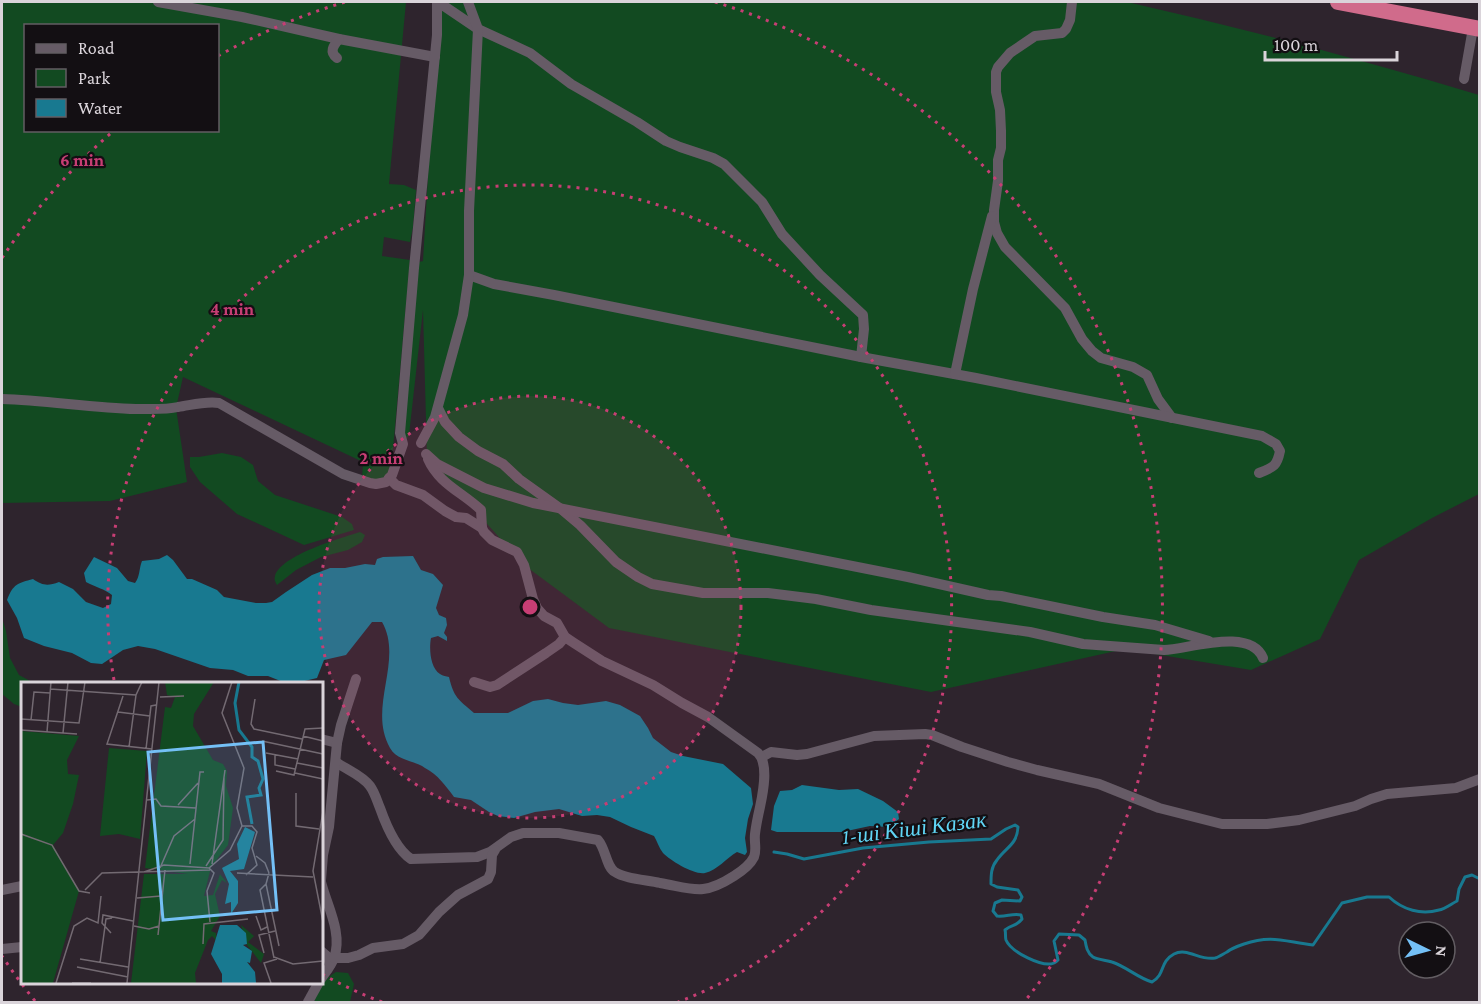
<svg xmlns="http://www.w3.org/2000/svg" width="1481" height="1004" font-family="'Crimson Pro',serif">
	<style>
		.green { fill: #124a21; fill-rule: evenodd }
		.water { fill: #187990 }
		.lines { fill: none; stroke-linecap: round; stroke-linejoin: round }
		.stream { stroke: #187990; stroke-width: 3 }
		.minor { stroke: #665b66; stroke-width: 10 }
		.trunk { stroke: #d06b8b; stroke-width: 16 }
		.ring { fill: none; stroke: #c73e74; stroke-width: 3; stroke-dasharray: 3 6 }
		.labels { text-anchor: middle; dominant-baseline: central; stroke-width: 4.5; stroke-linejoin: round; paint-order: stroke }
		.water-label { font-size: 22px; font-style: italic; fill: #60d6f6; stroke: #130f13 }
		.inset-river { fill: none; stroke: #187990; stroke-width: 3 }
		.inset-road { fill: none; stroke: #736a72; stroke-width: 1.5 }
		.view { fill: #74c0f6; fill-opacity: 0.15; stroke: #74c0f6; stroke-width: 3 }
		.inset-edge { fill: none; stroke: #dad4da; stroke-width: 3 }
		.centre { fill: #c73e74; stroke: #130f13; stroke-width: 3 }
		.ring-label { font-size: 18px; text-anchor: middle; font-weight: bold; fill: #c73e74; stroke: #130f13; stroke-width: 4.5; stroke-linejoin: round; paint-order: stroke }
	</style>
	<rect width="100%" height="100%" fill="#2e242d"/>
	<g class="green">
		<path d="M2 2H406L389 184 404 185 416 190 413 227 410 242 384 237 382 256 410 260 393 449 389 471 383 481 362 479 363 462 183 377 176 408 187 482 110 501 2 503ZM26 26H218V130H26Z"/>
		<path d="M436 2H1127C1246 29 1363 60 1479 95V494L1432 518 1359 560 1320 639 1251 670 1125 649 931 692 609 628 524 565 427 457 423 310 409 435 406 439 402 438 419 262 423 261 435 57Z"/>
		<polygon points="222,453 241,457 253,465 258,481 275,495 342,517 352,524 354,530 304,545 237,514 200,482 190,467 190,457 199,457"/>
		<path d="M360 532 365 535 362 542 348 550 321 557 296 570 277 585C275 581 274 580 275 576 281 555 341 538 360 532Z"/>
		<polygon points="2,618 6,631 10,658 19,675 34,683 22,683 22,707 14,704 2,694"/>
		<path d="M336 972 348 973 354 984 350 1002H314C318 989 324 979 336 972Z"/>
	</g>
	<g class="water">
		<path d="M167 555 173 560 187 579H192L217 590 224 597 256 603H266L272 602 286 592 312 575 330 568H345L365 564 375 565 377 559 383 557 413 556 421 570 433 574 443 585 436 608 439 615 446 618 447 625 444 633 447 637V641L438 636 431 638C429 648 430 668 440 674 443 676 446 676 449 677 454 698 458 699 474 713H508L533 701 548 699 563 703 578 705 606 701 620 705 640 716 648 728 653 738 671 752 683 756 723 764 751 788 753 804 748 819 745 838 747 852 745 855 737 852C726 858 718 870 705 873 694 875 671 861 663 853 659 848 657 841 654 836L631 827 610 817 597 815 582 816 559 809 535 812 514 818 498 816 489 812 471 800 454 797C445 785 438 775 425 768 414 760 397 761 390 748 367 708 404 660 382 622H372L346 655 324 660 317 678 296 683 283 682 268 676H248L233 670 210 668 155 649 138 646 123 650 102 664 91 663 72 653 44 646 24 638 17 618 7 600C13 584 18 583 33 579 43 586 48 586 59 582L73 589 86 602 103 608 111 604 112 595C105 589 95 587 86 582L84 573 94 557 117 568 128 581 135 583C140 577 139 568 142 561L159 559Z"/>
		<polygon points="802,785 839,790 858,789 883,801 898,812 899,819 888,827 870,826 842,832 777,832 771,830 774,806 780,791 792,790"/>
	</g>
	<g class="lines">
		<path class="stream" d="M774 852 787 854 804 859 863 848 929 842 991 839 1006 829 1015 825 1018 827C1017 845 1006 847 997 860 991 867 991 875 991 884L997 887 1018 890 1022 897 1020 901 1002 900 995 903 993 911 997 916C1006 917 1013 913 1021 915L1022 919C1016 927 1012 924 1005 930 1006 933 1005 937 1006 940 1011 952 1043 968 1054 963 1056 962 1057 961 1058 960L1054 941 1059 934 1079 935 1085 940C1086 946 1087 953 1093 957 1098 960 1107 960 1112 962 1127 967 1138 978 1152 982 1166 974 1159 962 1174 954 1187 947 1200 961 1215 958 1219 957 1223 954 1227 952 1232 948 1238 946 1244 944 1272 934 1286 942 1313 945L1342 903 1367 897H1389C1403 910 1421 915 1439 910 1445 909 1451 904 1457 901L1459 889 1465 877 1472 875 1480 879"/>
		<g class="minor">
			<polyline points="158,2 242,17 339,39 435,57"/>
			<polyline points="441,2 444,6 478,29 530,53 571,84 637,122 666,141 680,147 713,158 724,164 762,202 782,234 820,275 863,315 864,329 861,357"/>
			<polyline points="1072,2 1070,20 1066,29 1062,33 1035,36 1010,53 998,67 996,72 996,92 1000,110 1001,131 1001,148 998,160 998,181 994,210 994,222 997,233 1005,247 1065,308 1082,339 1092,351 1101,358 1133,367 1147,375 1158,399 1172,418"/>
			<path d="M337 58C329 52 333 46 339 39"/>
			<polyline points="1464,79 1473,28"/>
			<path d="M469 275 494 284 554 295 861 357 976 378 1262 436 1276 444 1280 451C1277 466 1274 467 1259 473"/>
			<polyline points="955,374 973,289 992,216"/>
			<path d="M2 399C46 400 91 408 136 409 150 409 165 410 178 407 192 405 205 401 219 403L343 474 370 483 376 484 386 482 392 475 403 444 400 433 414 268 437 35V2"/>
			<path d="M438 408 445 422 459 437 478 451 503 464 519 479 561 509 580 525 616 562 638 577 652 584 703 593H768L816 599 871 610 1030 632 1083 644 1164 650C1189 649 1250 627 1263 658"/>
			<polyline points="421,443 435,417 463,315 469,275 469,211 478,29 468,2"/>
			<polyline points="426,454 437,464 484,488 533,503 908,577 988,595 1001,596 1103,617 1155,625 1209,641"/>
			<path d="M428 459C439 484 462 492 481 510L482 528"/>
			<polyline points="474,682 490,687 497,685 546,653 559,644 565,637"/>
			<polyline points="321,739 337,743"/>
			<polyline points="762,757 771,752 797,755 807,754 874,736 925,734 932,735 962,747 1008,762 1037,770 1099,784 1159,808 1222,824 1267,824 1299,820 1355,806 1371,799 1387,794 1456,788 1480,779"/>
			<path d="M336 762C347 770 362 775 370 786 375 793 377 801 380 808 386 825 396 849 411 859L477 857 490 852 511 837 523 833H559L598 840C606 849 606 867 615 872 625 879 648 880 660 883 694 889 703 896 734 876 742 871 750 865 754 857 757 850 754 842 755 834 756 825 758 816 760 807 763 793 769 764 758 753L708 717 682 703 653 685 602 661 574 643 565 637 557 623 544 616 537 608 533 599 524 565 517 552 492 540 484 532 482 528 466 518 456 517 445 511 423 495 396 485 389 478"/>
			<polyline points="321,880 323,855 329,827 337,743 341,725 356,679"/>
			<path d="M321 882C327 906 343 933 334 958 331 966 325 973 321 979"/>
			<polyline points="2,890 22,886"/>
			<polyline points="2,949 22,947"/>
			<polyline points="321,951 328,957 330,965"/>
			<polyline points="334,958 348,958 359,955 373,948 403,944 419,935 439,912 449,903 458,895 488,879 491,872 492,855 495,850"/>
			<polyline points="308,1002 319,982"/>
		</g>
		<polyline class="trunk" points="1338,2 1480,29"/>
	</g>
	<circle cx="530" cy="607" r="211" fill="#c73e74" fill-opacity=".12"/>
	<g class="ring">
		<circle cx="530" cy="607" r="211"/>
		<path d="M382 1002A422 422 0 0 1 322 974M114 680A422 422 0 1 1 678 1002"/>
		<path d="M35 1001A633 633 0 0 1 2 956M2 258A633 633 0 0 1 111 133M218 56A633 633 0 0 1 345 2M715 2A633 633 0 0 1 1025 1001"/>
	</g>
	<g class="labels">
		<g class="water-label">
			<text transform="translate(914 828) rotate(-7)">1-ші Кіші Казак</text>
		</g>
	</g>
	<g transform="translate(21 682)">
		<rect width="302" height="302" fill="#2e242d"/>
		<path d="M144 0H193L173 32 172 44 192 78 202 82 206 89 205 104 212 126 207 163 190 185 183 214 192 213 199 192 206 201 201 198 194 212 199 234 190 249 195 251V258L191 254 187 258 174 291 175 301H110L123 192H167L124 186 144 25 150 26 154 15 146 13ZM0 49 58 54 46 78 47 92 58 93 52 122 42 151 32 163 58 209 32 301H0ZM88 66 126 69 119 157 98 152 79 154ZM220 243 233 254 227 260 243 272 240 281 226 263Z" fill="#124a21"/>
		<path d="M224 145 234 150 223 187 209 189 217 199V221L210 232V220L204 222 208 202 201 186 218 177 216 162ZM199 243H216L225 251 226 262 222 263 231 269 229 281 226 280 234 290 235 301H201V292L190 272Z" fill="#187990"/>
		<path class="inset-river" d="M218 0 214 21 218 48 231 65V75L237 79 242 97 238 106 240 113 226 115 231 142"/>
		<path class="inset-road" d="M211 0 201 31 223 86 216 126 221 144M29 7 115 13M102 14 86 62 131 67M139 15 163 14M234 17 230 42 233 47 281 57M97 30 129 34M0 37 58 41 64 0M10 38 13 10 29 11M0 48 56 52M26 50 30 0M42 51 47 0M282 54 302 59M241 59 302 72M108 65 115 13 121 0M125 67 130 24 135 23M245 71 277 77M254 73V83L274 87M276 81 302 86M255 89 273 93 284 47 302 46M274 91 302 97M275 111V144L298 147M126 118 135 117 140 124 175 126M157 123 177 101M302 129 292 189 302 240M0 152 31 163 58 209 69 211M235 174 244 181 248 191M169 182 179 90H183M191 182 204 88M185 184 202 158 203 95M139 186 153 154 174 137M188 186 193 191 186 209 189 240M123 190 143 183 188 186 209 168 221 144H231L236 150 231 166 236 183 225 193M216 191 292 195M248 191 245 202 258 264M245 202 239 208 253 276M64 208 81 191 189 188M116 216 140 214M235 234 240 248 246 245M113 244 128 247 138 244M90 251 81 241 82 233 112 239M137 253 144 188M182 262 183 242 227 237M243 271 238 253 254 249M253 275 272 282 302 279M59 277 107 285M79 281 85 237 91 236M56 285 107 295M35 301 53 244 66 236 77 241 80 214M51 301H70M106 301 138 0M250 301 243 281 256 277"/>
		<path class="view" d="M242 60 256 228 142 238 127 70Z"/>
		<rect width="302" height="302" class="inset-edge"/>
	</g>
	<circle cx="530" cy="607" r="9" class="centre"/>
	<g class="ring-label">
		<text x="82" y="166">6 min</text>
		<text x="232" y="315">4 min</text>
		<text x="381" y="464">2 min</text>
	</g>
	<rect width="1481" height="1004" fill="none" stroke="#dad4da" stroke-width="6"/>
	<rect x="24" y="24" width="195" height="108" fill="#130f13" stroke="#635e63" stroke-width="1.5"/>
	<rect x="36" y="44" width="30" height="9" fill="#665b66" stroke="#635e63" stroke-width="1.5"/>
	<text x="78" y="54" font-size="18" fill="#dad4da">Road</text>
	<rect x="36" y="69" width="30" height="18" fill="#124a21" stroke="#635e63" stroke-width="1.5"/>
	<text x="78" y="84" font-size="18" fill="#dad4da">Park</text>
	<rect x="36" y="99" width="30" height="18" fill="#187990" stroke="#635e63" stroke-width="1.5"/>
	<text x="78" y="114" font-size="18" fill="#dad4da">Water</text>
	<g transform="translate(1427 950) rotate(95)"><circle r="28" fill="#130f13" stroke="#635e63" stroke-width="1.5"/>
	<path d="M0-4.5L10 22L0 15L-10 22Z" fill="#74c0f6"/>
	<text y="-9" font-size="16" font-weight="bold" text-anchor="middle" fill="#dad4da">N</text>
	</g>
	<path d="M1265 51v9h132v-9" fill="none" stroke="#dad4da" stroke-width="3"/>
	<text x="1274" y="51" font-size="18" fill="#dad4da" stroke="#130f13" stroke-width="4.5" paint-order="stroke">100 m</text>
</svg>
